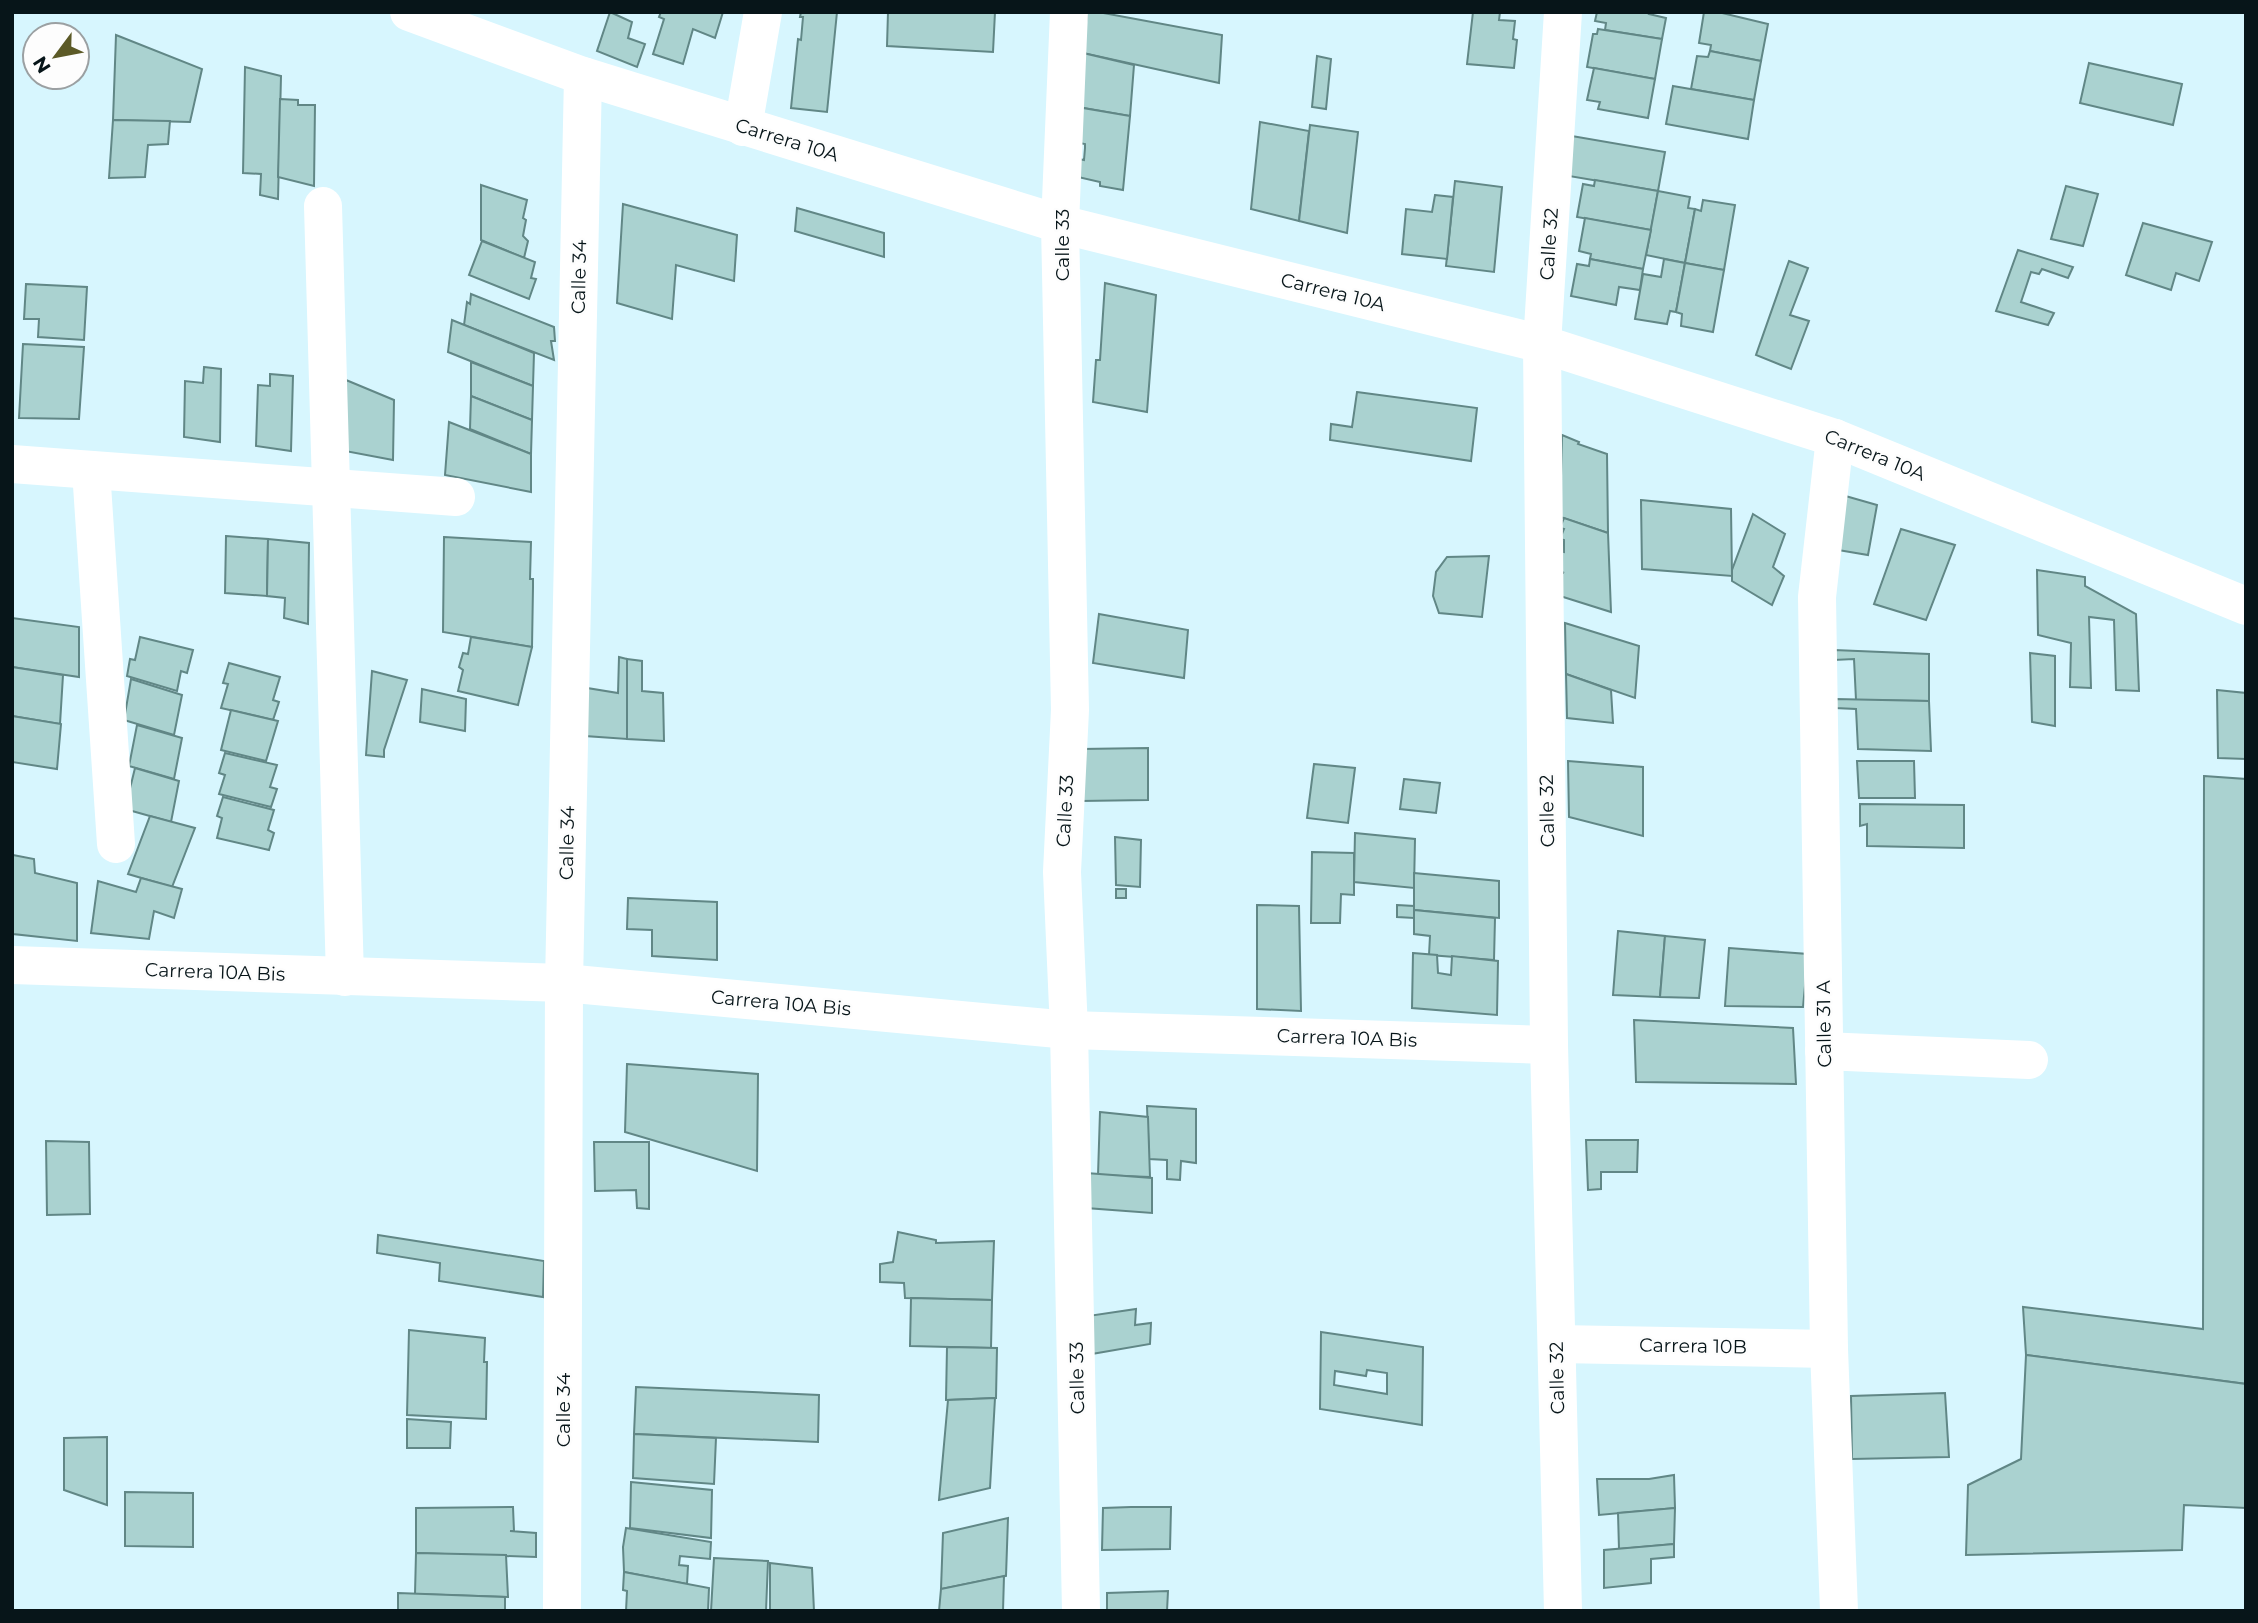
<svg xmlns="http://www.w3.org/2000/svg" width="2258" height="1623" font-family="Montserrat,sans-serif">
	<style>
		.building { fill: #aad2d0; stroke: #618786; stroke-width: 2; fill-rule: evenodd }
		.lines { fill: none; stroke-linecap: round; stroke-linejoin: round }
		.minor { stroke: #fff; stroke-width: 38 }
		.labels { text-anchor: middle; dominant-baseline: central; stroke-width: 5; stroke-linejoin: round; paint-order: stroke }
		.street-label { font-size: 19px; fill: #071519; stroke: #fdfdfd }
	</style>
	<rect width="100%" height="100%" fill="#d7f6fe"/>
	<g class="building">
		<polygon points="610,12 632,22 628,38 645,44 637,67 597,51"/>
		<polygon points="661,12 723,12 715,38 693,29 683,64 653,54 664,19 659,17"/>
		<polygon points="801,12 837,12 827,112 791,108 798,39 801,40 803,17 800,17"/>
		<polygon points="888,12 995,12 993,52 887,46"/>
		<polygon points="1087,12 1098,12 1222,35 1219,83 1083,53"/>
		<polygon points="1473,12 1500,12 1499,20 1515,21 1513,39 1517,40 1514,68 1467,64"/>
		<polygon points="1597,12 1650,12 1649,14 1666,18 1662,39 1605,30 1606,23 1595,21"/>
		<polygon points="1704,12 1718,12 1768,24 1761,61 1710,51 1711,45 1699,43"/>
		<polygon points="1598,29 1662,39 1655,79 1587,67 1593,34 1597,34"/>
		<polygon points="116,35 202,69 190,122 113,120"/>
		<polygon points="1710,51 1761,61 1754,100 1691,89 1697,56 1708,57"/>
		<polygon points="1083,53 1134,65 1130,116 1078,107"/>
		<polygon points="1317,56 1331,59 1326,109 1312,107"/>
		<polygon points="2089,63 2182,84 2173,125 2080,103"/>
		<polygon points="245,67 281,76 278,199 260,195 261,174 243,173"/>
		<polygon points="1594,68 1655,79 1648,118 1598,109 1600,102 1587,100"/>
		<polygon points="1673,86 1754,100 1748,139 1666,124"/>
		<polygon points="280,99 298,100 298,105 315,105 314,186 278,177"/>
		<polygon points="1077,107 1130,116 1123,190 1100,186 1100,182 1078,177 1079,159 1084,160 1085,148 1085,144 1079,143"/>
		<polygon points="113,120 170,121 168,144 148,145 145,177 109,178"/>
		<polygon points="1260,122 1309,131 1299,221 1251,209"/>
		<polygon points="1310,125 1358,132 1347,233 1299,221"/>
		<polygon points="1566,135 1665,152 1658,191 1563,175"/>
		<polygon points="1595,180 1658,191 1651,230 1577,217 1583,184 1594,186"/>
		<polygon points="1455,181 1502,187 1494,272 1446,266"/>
		<polygon points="481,185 527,200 523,218 526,220 523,236 528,241 524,258 481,240"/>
		<polygon points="2066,186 2098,194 2083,246 2051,239"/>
		<polygon points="1658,191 1690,197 1688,208 1695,209 1685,263 1646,255"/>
		<polygon points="1435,195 1453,197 1447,259 1402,254 1406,209 1432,212"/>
		<polygon points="1703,200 1735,205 1724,270 1685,263 1695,209 1701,211"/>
		<polygon points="623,204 737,235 734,281 676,265 672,319 617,303"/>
		<polygon points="797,208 884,233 884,257 795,231"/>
		<polygon points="1585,218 1651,230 1643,269 1590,259 1591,254 1579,251"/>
		<polygon points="2143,223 2212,242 2199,281 2176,273 2171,290 2126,275"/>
		<polygon points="482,241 535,262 531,278 536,279 529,299 469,275"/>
		<polygon points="2018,250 2073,267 2068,278 2042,269 2039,274 2031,272 2021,302 2054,313 2048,325 1996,311"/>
		<polygon points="1590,259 1643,269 1640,290 1619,287 1616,305 1571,296 1577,264 1589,266"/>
		<polygon points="1664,259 1685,263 1676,312 1670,311 1667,324 1635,319 1643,274 1661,277"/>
		<polygon points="1789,261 1808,268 1790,315 1809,321 1791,369 1756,355"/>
		<polygon points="1685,263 1724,270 1713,332 1681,326 1682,314 1676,312"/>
		<polygon points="1105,283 1156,295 1147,412 1093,402 1096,360 1100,360"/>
		<polygon points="26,284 87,287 84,340 38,337 39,319 24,319"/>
		<polygon points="471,294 554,327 555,341 551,341 554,360 464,325 467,302 470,304"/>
		<polygon points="452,320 534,353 533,386 448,352"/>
		<polygon points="23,344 84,347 79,419 19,418"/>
		<polygon points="471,362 533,386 532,420 471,396"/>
		<polygon points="204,367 221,369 220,442 184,437 185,381 203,383"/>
		<polygon points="270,374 293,376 291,451 256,446 258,385 270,386"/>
		<polygon points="346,380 394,400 393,460 345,451"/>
		<polygon points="1357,392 1477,408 1471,461 1330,440 1331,424 1352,427"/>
		<polygon points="471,396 532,420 531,454 470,429"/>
		<polygon points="449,422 531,454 531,492 445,475"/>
		<polygon points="1562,435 1579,442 1578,444 1607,454 1608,533 1560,517"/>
		<polygon points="1842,495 1877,505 1868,555 1832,549"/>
		<polygon points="1641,500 1731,509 1732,576 1642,569"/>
		<polygon points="1753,514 1785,534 1773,567 1784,576 1772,605 1732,581 1732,570"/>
		<polygon points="1564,518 1608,533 1611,612 1560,596 1560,572 1564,573 1560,571 1560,551 1564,552 1564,540 1560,539 1564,529 1560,528"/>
		<polygon points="1901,529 1955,545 1926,620 1874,604"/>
		<polygon points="226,536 268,539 267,596 225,593"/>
		<polygon points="444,537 531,542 530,579 533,579 533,587 532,647 443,632"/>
		<polygon points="268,539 309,543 308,624 284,618 285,598 267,596"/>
		<polygon points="1489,556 1482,617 1439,613 1433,596 1436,572 1447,557"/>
		<polygon points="2037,570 2085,577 2085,586 2136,614 2139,691 2116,690 2114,620 2089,617 2091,688 2070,687 2071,643 2038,635"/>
		<polygon points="1099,614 1188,630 1184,678 1093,663"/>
		<polygon points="12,618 79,627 79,677 12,667"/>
		<polygon points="1565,623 1639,646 1635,698 1566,674"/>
		<polygon points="140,637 193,650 187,673 181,671 177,691 127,676 130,659 135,660"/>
		<polygon points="471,637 532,647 518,705 458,691 463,670 459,667 463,653 468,654"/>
		<polygon points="1834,650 1929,654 1929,701 1856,700 1854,659 1834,660"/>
		<polygon points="2030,653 2055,656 2055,726 2032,722"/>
		<polygon points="619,657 627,659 627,739 585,736 587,688 618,693"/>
		<polygon points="627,659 642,661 642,691 663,693 664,741 627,739"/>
		<polygon points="229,663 280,677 273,700 279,702 273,720 221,708 228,684 223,683"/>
		<polygon points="12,667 63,675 60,724 12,716"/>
		<polygon points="372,671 407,680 384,750 384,757 366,755"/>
		<polygon points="1566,674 1611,690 1613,723 1567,718"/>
		<polygon points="131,679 182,695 174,735 124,720"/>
		<polygon points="422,689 466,699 465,731 420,722"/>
		<polygon points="2217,690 2246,693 2246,759 2218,758"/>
		<polygon points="1835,699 1929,701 1931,751 1858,749 1856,709 1835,708"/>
		<polygon points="231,710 278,721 266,761 221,750"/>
		<polygon points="12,716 61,724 57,769 12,762"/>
		<polygon points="137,725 182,738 174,779 129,766"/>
		<polygon points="1148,748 1148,800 1081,801 1081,749"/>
		<polygon points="225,753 277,765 270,787 277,789 271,807 219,794 225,775 219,773"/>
		<polygon points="1568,761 1643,767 1643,836 1569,817"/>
		<polygon points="1857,761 1914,761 1915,798 1859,798"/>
		<polygon points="1314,764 1355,768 1348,823 1307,818"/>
		<polygon points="135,768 179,781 171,822 125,809"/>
		<polygon points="2204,776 2246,779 2246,1384 2026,1355 2023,1307 2203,1329"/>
		<polygon points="1404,779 1440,783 1436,813 1400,809"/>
		<polygon points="223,797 274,810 268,830 274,833 269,850 217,838 222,818 217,816"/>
		<polygon points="1860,804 1964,805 1964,848 1867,846 1867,824 1860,826"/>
		<polygon points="150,816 195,828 172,887 128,874"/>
		<polygon points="1355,833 1415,839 1414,888 1354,882"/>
		<polygon points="1115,837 1141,840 1140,887 1116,885"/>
		<polygon points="1312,852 1354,853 1354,895 1341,894 1340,923 1311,923"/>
		<polygon points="13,855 34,859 35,873 77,883 77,941 13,934"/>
		<polygon points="1414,873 1499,881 1499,918 1414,910"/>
		<polygon points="141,878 182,889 174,918 154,911 149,939 91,933 98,881 136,892"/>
		<rect x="1116" y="889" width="10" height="9"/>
		<polygon points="628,898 717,902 717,960 652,956 652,930 627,929"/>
		<polygon points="1257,905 1299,906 1301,1011 1257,1009"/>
		<polygon points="1397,905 1414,906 1414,918 1397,917"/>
		<polygon points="1414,910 1495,918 1494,960 1429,955 1430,936 1414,934"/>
		<polygon points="1618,931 1665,936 1660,997 1613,995"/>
		<polygon points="1665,936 1705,940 1699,998 1660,997"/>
		<polygon points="1729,948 1808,954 1803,1007 1725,1006"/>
		<polygon points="1413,953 1437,955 1438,973 1451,975 1452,956 1498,961 1497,1015 1412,1008"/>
		<polygon points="1634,1020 1793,1028 1796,1084 1636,1082"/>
		<polygon points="627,1064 758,1074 757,1171 625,1132"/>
		<polygon points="1147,1106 1196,1109 1196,1163 1181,1161 1180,1180 1167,1179 1167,1160 1149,1159"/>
		<polygon points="1100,1112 1148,1117 1150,1177 1098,1175"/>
		<polygon points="1586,1140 1638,1140 1637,1172 1601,1172 1601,1189 1588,1190"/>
		<polygon points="46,1141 89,1142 90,1214 47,1215"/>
		<polygon points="594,1142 649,1142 649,1209 637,1208 636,1190 595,1191"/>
		<polygon points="1086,1173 1152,1178 1152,1213 1086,1208"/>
		<polygon points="898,1232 936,1240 936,1243 994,1241 992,1300 905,1298 904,1283 880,1282 880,1264 893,1262"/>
		<polygon points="378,1235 544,1261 543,1297 439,1281 440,1263 377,1253"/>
		<polygon points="911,1298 992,1300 991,1348 910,1346"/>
		<polygon points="1136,1309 1135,1325 1151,1323 1150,1344 1086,1355 1088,1316"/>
		<polygon points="409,1330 485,1338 484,1362 487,1362 486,1419 407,1415"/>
		<path d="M1321 1332 1423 1347 1422 1425 1320 1409ZM1367 1370 1387 1373V1394L1334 1385 1335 1371 1366 1376Z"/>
		<polygon points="947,1347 997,1348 996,1398 946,1400"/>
		<polygon points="2026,1355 2246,1384 2246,1508 2184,1505 2182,1550 1966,1555 1968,1485 2021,1459"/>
		<polygon points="636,1387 819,1395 818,1442 634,1434"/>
		<polygon points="1945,1393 1949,1457 1852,1459 1851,1396"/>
		<polygon points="995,1398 990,1488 939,1500 948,1400"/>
		<polygon points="407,1419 451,1422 450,1448 407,1448"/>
		<polygon points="634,1434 716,1438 714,1484 633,1478"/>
		<polygon points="107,1437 107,1505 64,1490 64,1438"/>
		<polygon points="1674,1475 1675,1508 1599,1515 1597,1479 1649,1479"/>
		<polygon points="631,1482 712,1490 711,1538 630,1528"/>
		<polygon points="125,1492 193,1493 193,1547 125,1546"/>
		<polygon points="513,1507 514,1531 510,1531 536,1533 536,1557 416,1553 416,1508"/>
		<polygon points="1131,1507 1171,1507 1170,1549 1102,1550 1103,1508"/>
		<polygon points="1675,1508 1674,1544 1619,1549 1618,1513"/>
		<polygon points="1008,1518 1006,1576 941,1589 943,1533"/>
		<polygon points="626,1528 711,1542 710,1559 680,1556 679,1565 688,1566 687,1584 624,1572 623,1547"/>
		<polygon points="1674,1544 1674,1557 1651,1559 1651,1583 1604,1588 1604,1550"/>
		<polygon points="416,1553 506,1555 508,1597 415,1594"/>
		<polygon points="714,1558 768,1561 766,1611 711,1611"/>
		<polygon points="770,1563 812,1568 814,1611 770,1611"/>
		<polygon points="624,1572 709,1588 708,1611 626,1611 627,1591 623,1590"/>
		<polygon points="1004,1576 1003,1611 939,1611 941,1589"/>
		<polygon points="1168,1591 1167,1611 1107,1611 1107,1593"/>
		<polygon points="398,1593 505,1597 505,1611 398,1611"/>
	</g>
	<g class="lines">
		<g class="minor">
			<polyline points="409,12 583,76 1060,224 1542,344 1835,438 2246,606"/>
			<polyline points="1069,12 1060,224 1070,710 1062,872 1069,1030 1081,1611"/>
			<polyline points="743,127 763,12"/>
			<polyline points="323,206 345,977"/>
			<polyline points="1835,438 1817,597 1829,1349 1839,1611"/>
			<polyline points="12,464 456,497"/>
			<polyline points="91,470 116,844"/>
			<polyline points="12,965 564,983 1069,1030 1549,1045"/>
			<polyline points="1824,1051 2029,1060"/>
			<polyline points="1557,1344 1829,1349"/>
			<polyline points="562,1611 564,983 583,76"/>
			<polyline points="1563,1611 1549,1045 1542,344 1563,12"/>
		</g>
	</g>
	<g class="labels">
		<g class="street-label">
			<text transform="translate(787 140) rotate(17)">Carrera 10A</text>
			<text transform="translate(1549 244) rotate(-86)">Calle 32</text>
			<text transform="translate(1062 245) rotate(-90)">Calle 33</text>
			<text transform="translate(579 277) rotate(-89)">Calle 34</text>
			<text transform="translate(1333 292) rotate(14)">Carrera 10A</text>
			<text transform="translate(1875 455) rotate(22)">Carrera 10A</text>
			<text transform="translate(1065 811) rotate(-87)">Calle 33</text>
			<text transform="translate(1547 811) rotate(-91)">Calle 32</text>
			<text transform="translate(567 843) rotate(-89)">Calle 34</text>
			<text transform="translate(215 972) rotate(2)">Carrera 10A Bis</text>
			<text transform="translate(781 1003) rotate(5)">Carrera 10A Bis</text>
			<text transform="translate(1824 1024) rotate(-91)">Calle 31 A</text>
			<text transform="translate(1347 1038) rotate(2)">Carrera 10A Bis</text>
			<text transform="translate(1693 1346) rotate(1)">Carrera 10B</text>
			<text transform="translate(1077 1378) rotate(-91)">Calle 33</text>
			<text transform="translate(1557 1378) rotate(-91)">Calle 32</text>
			<text transform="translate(563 1410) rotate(-90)">Calle 34</text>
		</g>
	</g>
	<rect width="2258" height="1623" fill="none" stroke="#071519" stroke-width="28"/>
	<g transform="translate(56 56) rotate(238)"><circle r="33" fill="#fdfdfd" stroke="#9ba0a2" stroke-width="2"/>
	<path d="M0-5L12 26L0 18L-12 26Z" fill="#5c5a27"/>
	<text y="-10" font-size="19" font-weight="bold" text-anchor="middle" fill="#071519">N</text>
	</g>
</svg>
